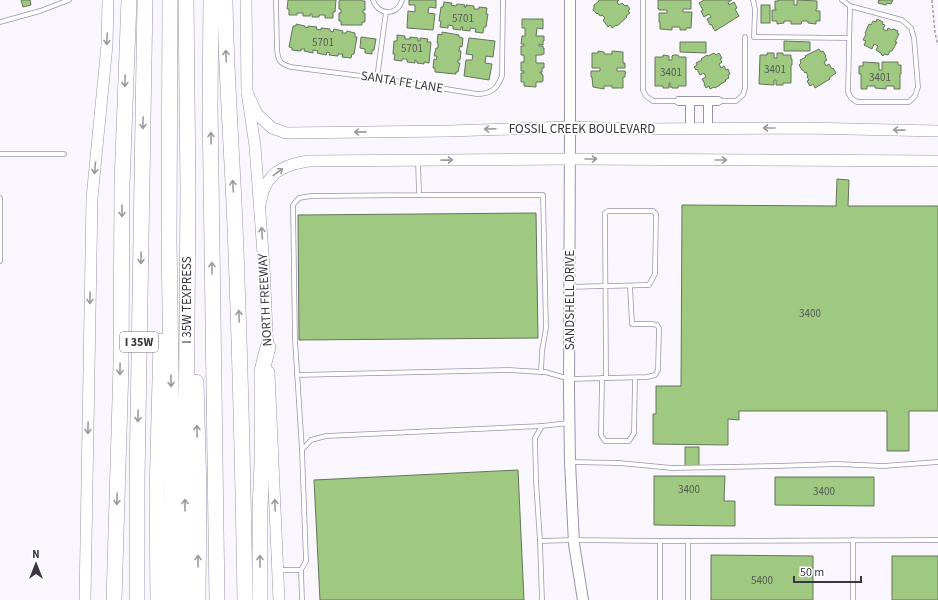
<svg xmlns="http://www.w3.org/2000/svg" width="938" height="600" font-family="'Source Sans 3',sans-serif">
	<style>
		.building { fill: #9fc981; stroke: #647459 }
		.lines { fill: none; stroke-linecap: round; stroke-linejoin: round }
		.service-casing { stroke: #9c92b0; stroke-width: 5.5 }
		.minor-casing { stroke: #9c92b0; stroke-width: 10 }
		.tertiary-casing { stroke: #9c92b0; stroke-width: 12 }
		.secondary-casing { stroke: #9c92b0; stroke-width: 12 }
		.motorway-casing { stroke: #9c92b0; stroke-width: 16 }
		.path { stroke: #a19fa7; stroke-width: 1.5; stroke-dasharray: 3 2; stroke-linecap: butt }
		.service { stroke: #fff; stroke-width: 4 }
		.minor { stroke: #fff; stroke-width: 8 }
		.tertiary { stroke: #fff; stroke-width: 10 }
		.secondary { stroke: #fff; stroke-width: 11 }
		.motorway { stroke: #fff; stroke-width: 15 }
		.oneway { stroke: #9c9aa0 }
		.labels { text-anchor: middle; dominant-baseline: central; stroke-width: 3.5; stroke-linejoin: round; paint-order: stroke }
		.number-label { font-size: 11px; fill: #535b52 }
		.shield { fill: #fff; stroke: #75727b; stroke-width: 1 }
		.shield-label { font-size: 12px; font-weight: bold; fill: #3a3642 }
		.street-label { font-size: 13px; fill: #3a3642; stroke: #fff }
	</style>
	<rect width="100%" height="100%" fill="#f9f7fd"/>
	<g class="building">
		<polygon points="21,0 30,0 31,5 23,7"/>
		<polygon points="288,0 336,0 335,12 333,12 333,18 325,18 325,15 319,15 319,17 312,17 312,14 310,14 310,16 303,16 303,13 297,13 297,15 289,15 289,9 287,9"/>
		<polygon points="341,0 362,0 362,1 365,1 365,10 363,10 363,13 365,13 365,22 362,22 362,25 341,25 341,21 339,21 339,13 341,13 341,9 339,9 339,1"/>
		<polygon points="409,0 436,0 436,8 429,7 428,13 435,14 433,30 407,28 408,11 415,12 415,5 409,5"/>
		<polygon points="599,0 619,0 617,2 619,5 622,3 625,6 627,5 630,9 628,11 630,13 626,16 627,17 617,26 616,25 612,28 610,25 608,27 603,20 605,18 602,15 600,16 598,13 597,14 593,10 594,8 594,5 599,1"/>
		<polygon points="658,0 691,0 691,9 683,9 683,12 692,12 691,28 686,28 686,30 680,30 680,27 672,27 672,30 660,29 660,22 659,22 659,13 667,13 667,10 659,10 659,9 658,9"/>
		<polygon points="704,0 732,0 728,2 729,5 734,2 737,8 735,9 739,16 715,31 711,24 710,25 707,19 711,17 709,14 704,17 701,11 703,10 699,3"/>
		<polygon points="778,0 794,0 794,5 797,5 797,0 817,1 817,9 816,9 816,11 820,11 820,21 816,21 816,24 808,23 808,21 802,21 801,24 791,24 791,21 784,21 784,23 777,24 777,21 772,21 772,10 776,10 776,9 775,9 775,1 778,1"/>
		<polygon points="878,0 893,0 891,4 887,3 886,5 878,3 879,0"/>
		<polygon points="444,2 452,3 451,5 456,6 457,4 465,5 464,7 466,7 466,5 474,6 474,9 479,9 479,7 487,8 486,14 488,14 486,27 484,27 483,33 475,32 476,29 470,28 470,31 462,30 463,27 461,27 461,30 453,29 453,26 448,25 448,28 440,27 441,21 439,21 441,7 443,7"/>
		<rect x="761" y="5" width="9" height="18"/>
		<polygon points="522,19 543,19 543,29 537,28 536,36 544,36 544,41 543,41 543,45 539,44 539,46 543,46 543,48 544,48 544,54 542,54 542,55 536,55 536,63 544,63 544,68 542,68 542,72 540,72 540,73 542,73 542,75 543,75 543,81 542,81 542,82 536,82 536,87 524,86 524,82 521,82 521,73 524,73 524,71 521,71 521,62 524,62 524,55 521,55 521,46 524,46 524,44 521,44 522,36 525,36 525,28 522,28"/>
		<polygon points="877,19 883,22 882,24 885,25 883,29 887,31 888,28 892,30 893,29 898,31 897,33 899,34 895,42 897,42 892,51 890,51 888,55 884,54 883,56 881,54 881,53 876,50 878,46 874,44 872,49 864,45 866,41 863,40 866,34 865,33 869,24 871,25 873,21 876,22"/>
		<polygon points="296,24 305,26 305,27 308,28 308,26 317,27 316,29 321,30 321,28 330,29 330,31 333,32 334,29 343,31 342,33 346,33 347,31 355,33 355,37 357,37 354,54 352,54 351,58 342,57 343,54 338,54 338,56 329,55 330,53 327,52 326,55 317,53 318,51 313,50 313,53 304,51 305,49 301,49 301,51 292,50 292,48 289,47 293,26 296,26"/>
		<polygon points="442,32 459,35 459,37 463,38 462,47 460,46 459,51 461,51 460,60 458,60 458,63 460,63 458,72 456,72 456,74 435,72 435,68 433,68 434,59 436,60 437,56 434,56 436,48 438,48 438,43 437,43 438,34 442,35"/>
		<polygon points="397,35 405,36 405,39 410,39 410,37 418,38 418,41 420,41 420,38 428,39 427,42 431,42 429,63 424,62 424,64 417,63 417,61 415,60 415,63 407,62 407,59 402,59 402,61 394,60 395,54 393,54 394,41 397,41"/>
		<polygon points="361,37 376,39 374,50 372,50 372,54 365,53 365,49 360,48"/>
		<polygon points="469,38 495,41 493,57 486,56 485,63 492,64 489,80 464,76 466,60 472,60 473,55 466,54"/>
		<polygon points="784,41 810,42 810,51 784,51"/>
		<polygon points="680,42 706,42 706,53 680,52"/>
		<polygon points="819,49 821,52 823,51 826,56 825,57 827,60 824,62 826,66 829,64 832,69 833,68 836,73 829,78 830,79 815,88 813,84 810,86 807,81 809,80 807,77 808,76 806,72 805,73 803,70 802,70 799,65 801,63 800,60 806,57 805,56"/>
		<polygon points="598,51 604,52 604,54 612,54 612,51 623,52 623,63 625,63 625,68 617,68 617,71 625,71 625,72 626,72 625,74 625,77 623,77 623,88 612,88 612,86 604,86 604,89 593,87 592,77 591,77 591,71 600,71 600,68 592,68 592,53 598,53"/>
		<polygon points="714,53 716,55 719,53 722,58 720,59 722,62 719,64 721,68 724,66 726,70 728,69 730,74 728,75 729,78 725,80 726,81 721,84 720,84 720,85 715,88 714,87 710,89 709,86 706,88 704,84 705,84 702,79 706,77 704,73 700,75 697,69 696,70 694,67 697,65 696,63 702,60 701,59 707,55 708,56"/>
		<polygon points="767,53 774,53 774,58 777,58 777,53 783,53 783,55 791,55 791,59 792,59 792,65 791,65 791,83 783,83 783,85 776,85 776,80 774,80 774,85 759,84 760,55 767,55"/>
		<polygon points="663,55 669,56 669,60 672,60 672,56 673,55 678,55 679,57 686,57 686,86 678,86 678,88 672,88 672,87 670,87 670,83 669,83 669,88 663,88 663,86 655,86 655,57 663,57"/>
		<polygon points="863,62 879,63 879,70 882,70 882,62 898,62 898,65 901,65 901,74 900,74 900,89 894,89 894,86 886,86 886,89 875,88 875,86 867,86 867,89 861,89 861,74 859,74 859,66 863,66"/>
		<polygon points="837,179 849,180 848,206 938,206 938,411 909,411 909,451 887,451 887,411 739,411 739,420 728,419 728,445 653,444 653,414 656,414 656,386 681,386 682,205 836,206"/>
		<polygon points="536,213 538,338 299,340 298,215"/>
		<rect x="685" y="447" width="14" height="20"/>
		<polygon points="518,470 524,600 320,600 314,480"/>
		<polygon points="654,476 725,476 724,501 735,501 735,526 654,525"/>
		<polygon points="775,477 874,477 874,506 775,505"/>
		<polygon points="711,555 813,556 813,600 711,600"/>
		<rect x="892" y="556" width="46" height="44"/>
	</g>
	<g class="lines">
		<defs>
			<g id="service">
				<path d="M276 0 277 49C278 61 280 64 291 67L377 78 477 94C491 94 497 89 502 76L503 0"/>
				<path d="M373 0C378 16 398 16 402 0"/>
				<polyline points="643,0 643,90 646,96 653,101 679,101"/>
				<polyline points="753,0 755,9 754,37 849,38"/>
				<polyline points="842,0 850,6 848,92 851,98 857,102 909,102 915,96 918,87 914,38 911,28 902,20 850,6"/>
				<polyline points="0,22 40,11 69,0"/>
				<polyline points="377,78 386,12"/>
				<polyline points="718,101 736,101 743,95 745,88 745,37"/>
				<polyline points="0,154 64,154"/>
				<polyline points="419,195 543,195 546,328 542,351 541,372 545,372 570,379 647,377 655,375 658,370 659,328 657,325 652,324 632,324 630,286"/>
				<polyline points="0,198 0,261"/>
				<path d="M570 287C595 286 620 286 645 285H649L655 274 656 214 653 211H608L605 213 606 378"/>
				<polyline points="297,375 509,370 541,372"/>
				<polyline points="602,378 601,435 605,441 629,441 634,433 635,378"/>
				<polyline points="568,423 542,426 535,438 536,481 540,541 574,540 660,541 938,540"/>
				<polyline points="302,450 295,340 293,205 299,198 311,196 419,195 418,160"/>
				<polyline points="571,462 619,463 672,468 776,466 837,464 883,466 938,462"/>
				<polyline points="540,541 542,600"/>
				<polyline points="660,541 660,600"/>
				<polyline points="278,570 301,570 306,561 302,450 311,440 326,436 542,426"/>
				<polyline points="301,570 302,600"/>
				<polyline points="688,600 688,541"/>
				<polyline points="853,600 853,540"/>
			</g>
			<g id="minor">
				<polyline points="679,101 718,101"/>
				<polyline points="690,128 690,101"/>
				<polyline points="708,128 708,101"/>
			</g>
			<polyline id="tertiary" points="570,0 570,127 569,393 570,462 574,544 583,600"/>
			<g id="secondary">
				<polyline points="246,0 247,92 255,146 264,267 268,354"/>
				<polyline points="247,92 257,114 272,128 286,133 449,131 570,127 635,129 805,128 938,131"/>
				<path d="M260 205C261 199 262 193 265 187 273 169 290 164 308 161L570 159 938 161"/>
				<polyline points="269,372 279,600"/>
				<polyline points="85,600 92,198 107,45 108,0"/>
			</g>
			<g id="motorway">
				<polyline points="170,0 169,240 172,436 171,600"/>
				<polyline points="211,0 210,105 217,600"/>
				<path d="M225 0C226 75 232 151 235 226 240 351 243 475 245 600"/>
				<polyline points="196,382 199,492 198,600"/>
				<polyline points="114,600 121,366 122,184 129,0"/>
				<polyline points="137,600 137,480 145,0"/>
				<polyline points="158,600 157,494 161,341"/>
				<polyline points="185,600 188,189 186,0"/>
				<polyline points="260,600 260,508 262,463 262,371 268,347"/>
			</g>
		</defs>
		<use href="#service" class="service-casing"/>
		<use href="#minor" class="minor-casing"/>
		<use href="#tertiary" class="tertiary-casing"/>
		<use href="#secondary" class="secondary-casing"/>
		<use href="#motorway" class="motorway-casing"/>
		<polyline class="path" points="932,0 935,33 938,45"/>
		<use href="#service" class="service"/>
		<use href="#minor" class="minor"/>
		<use href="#tertiary" class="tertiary"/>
		<use href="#secondary" class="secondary"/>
		<use href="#motorway" class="motorway"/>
	</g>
	<defs><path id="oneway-shaft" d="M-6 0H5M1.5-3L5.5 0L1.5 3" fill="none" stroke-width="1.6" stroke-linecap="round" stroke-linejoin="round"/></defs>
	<g class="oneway">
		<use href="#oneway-shaft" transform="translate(107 39) rotate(92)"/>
		<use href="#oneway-shaft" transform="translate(226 56) rotate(-93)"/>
		<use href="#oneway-shaft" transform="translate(125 81) rotate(92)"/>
		<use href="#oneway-shaft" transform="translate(143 123) rotate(91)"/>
		<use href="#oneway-shaft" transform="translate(769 128) rotate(180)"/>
		<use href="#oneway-shaft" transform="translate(490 129) rotate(178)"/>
		<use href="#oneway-shaft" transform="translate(899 130) rotate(-179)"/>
		<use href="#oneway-shaft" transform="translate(360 132) rotate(179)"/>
		<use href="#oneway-shaft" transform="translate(211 138) rotate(-91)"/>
		<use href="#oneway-shaft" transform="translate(591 159)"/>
		<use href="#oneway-shaft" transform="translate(447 160) rotate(-1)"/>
		<use href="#oneway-shaft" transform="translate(721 160)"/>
		<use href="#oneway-shaft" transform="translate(95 168) rotate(95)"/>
		<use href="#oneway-shaft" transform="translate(278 172) rotate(-37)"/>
		<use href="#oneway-shaft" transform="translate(233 186) rotate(-94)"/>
		<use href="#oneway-shaft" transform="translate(122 211) rotate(90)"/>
		<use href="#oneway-shaft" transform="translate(262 233) rotate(-94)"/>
		<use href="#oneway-shaft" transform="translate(141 258) rotate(91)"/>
		<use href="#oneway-shaft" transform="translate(212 268) rotate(-91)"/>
		<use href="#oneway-shaft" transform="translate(90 298) rotate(91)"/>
		<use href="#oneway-shaft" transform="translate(239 316) rotate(-92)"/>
		<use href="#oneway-shaft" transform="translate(120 369) rotate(91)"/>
		<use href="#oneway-shaft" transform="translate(171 381) rotate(89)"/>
		<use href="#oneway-shaft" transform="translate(138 416) rotate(91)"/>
		<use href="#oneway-shaft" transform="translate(88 428) rotate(91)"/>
		<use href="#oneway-shaft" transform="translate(197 431) rotate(-91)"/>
		<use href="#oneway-shaft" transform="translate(117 499) rotate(92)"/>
		<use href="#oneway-shaft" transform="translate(185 505) rotate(-90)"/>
		<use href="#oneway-shaft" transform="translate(275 505) rotate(-92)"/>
		<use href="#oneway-shaft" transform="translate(198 561) rotate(-90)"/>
		<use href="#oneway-shaft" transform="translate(260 561) rotate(-91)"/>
	</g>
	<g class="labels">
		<g class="number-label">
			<text x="463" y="18">5701</text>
			<text x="323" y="42">5701</text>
			<text x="412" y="48">5701</text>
			<text x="775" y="69">3401</text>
			<text x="671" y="72">3401</text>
			<text x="880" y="77">3401</text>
			<text x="810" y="313">3400</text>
			<text x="689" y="489">3400</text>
			<text x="824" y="491">3400</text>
			<text x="762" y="580">5400</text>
		</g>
		<rect class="shield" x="120" y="332" width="38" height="20" rx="3"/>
		<g class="shield-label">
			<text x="139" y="342">I 35W</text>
		</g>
		<g class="street-label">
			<text transform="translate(402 82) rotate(9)">SANTA FE LANE</text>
			<text x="582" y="129">FOSSIL CREEK BOULEVARD</text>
			<text transform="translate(187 300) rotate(-90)">I 35W TEXPRESS</text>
			<text transform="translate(265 300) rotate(-93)">NORTH FREEWAY</text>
			<text transform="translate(570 300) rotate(-90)">SANDSHELL DRIVE</text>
		</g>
	</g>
	<g transform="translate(36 564)" stroke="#ffffff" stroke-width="3" paint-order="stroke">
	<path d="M0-3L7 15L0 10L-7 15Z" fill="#3a3642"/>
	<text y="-6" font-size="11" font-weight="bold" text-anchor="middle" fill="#3a3642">N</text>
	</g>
	<path d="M794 576v6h67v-6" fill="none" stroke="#3a3642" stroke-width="2"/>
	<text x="800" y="576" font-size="12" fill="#3a3642" stroke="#ffffff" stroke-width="3" paint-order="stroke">50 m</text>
</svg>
